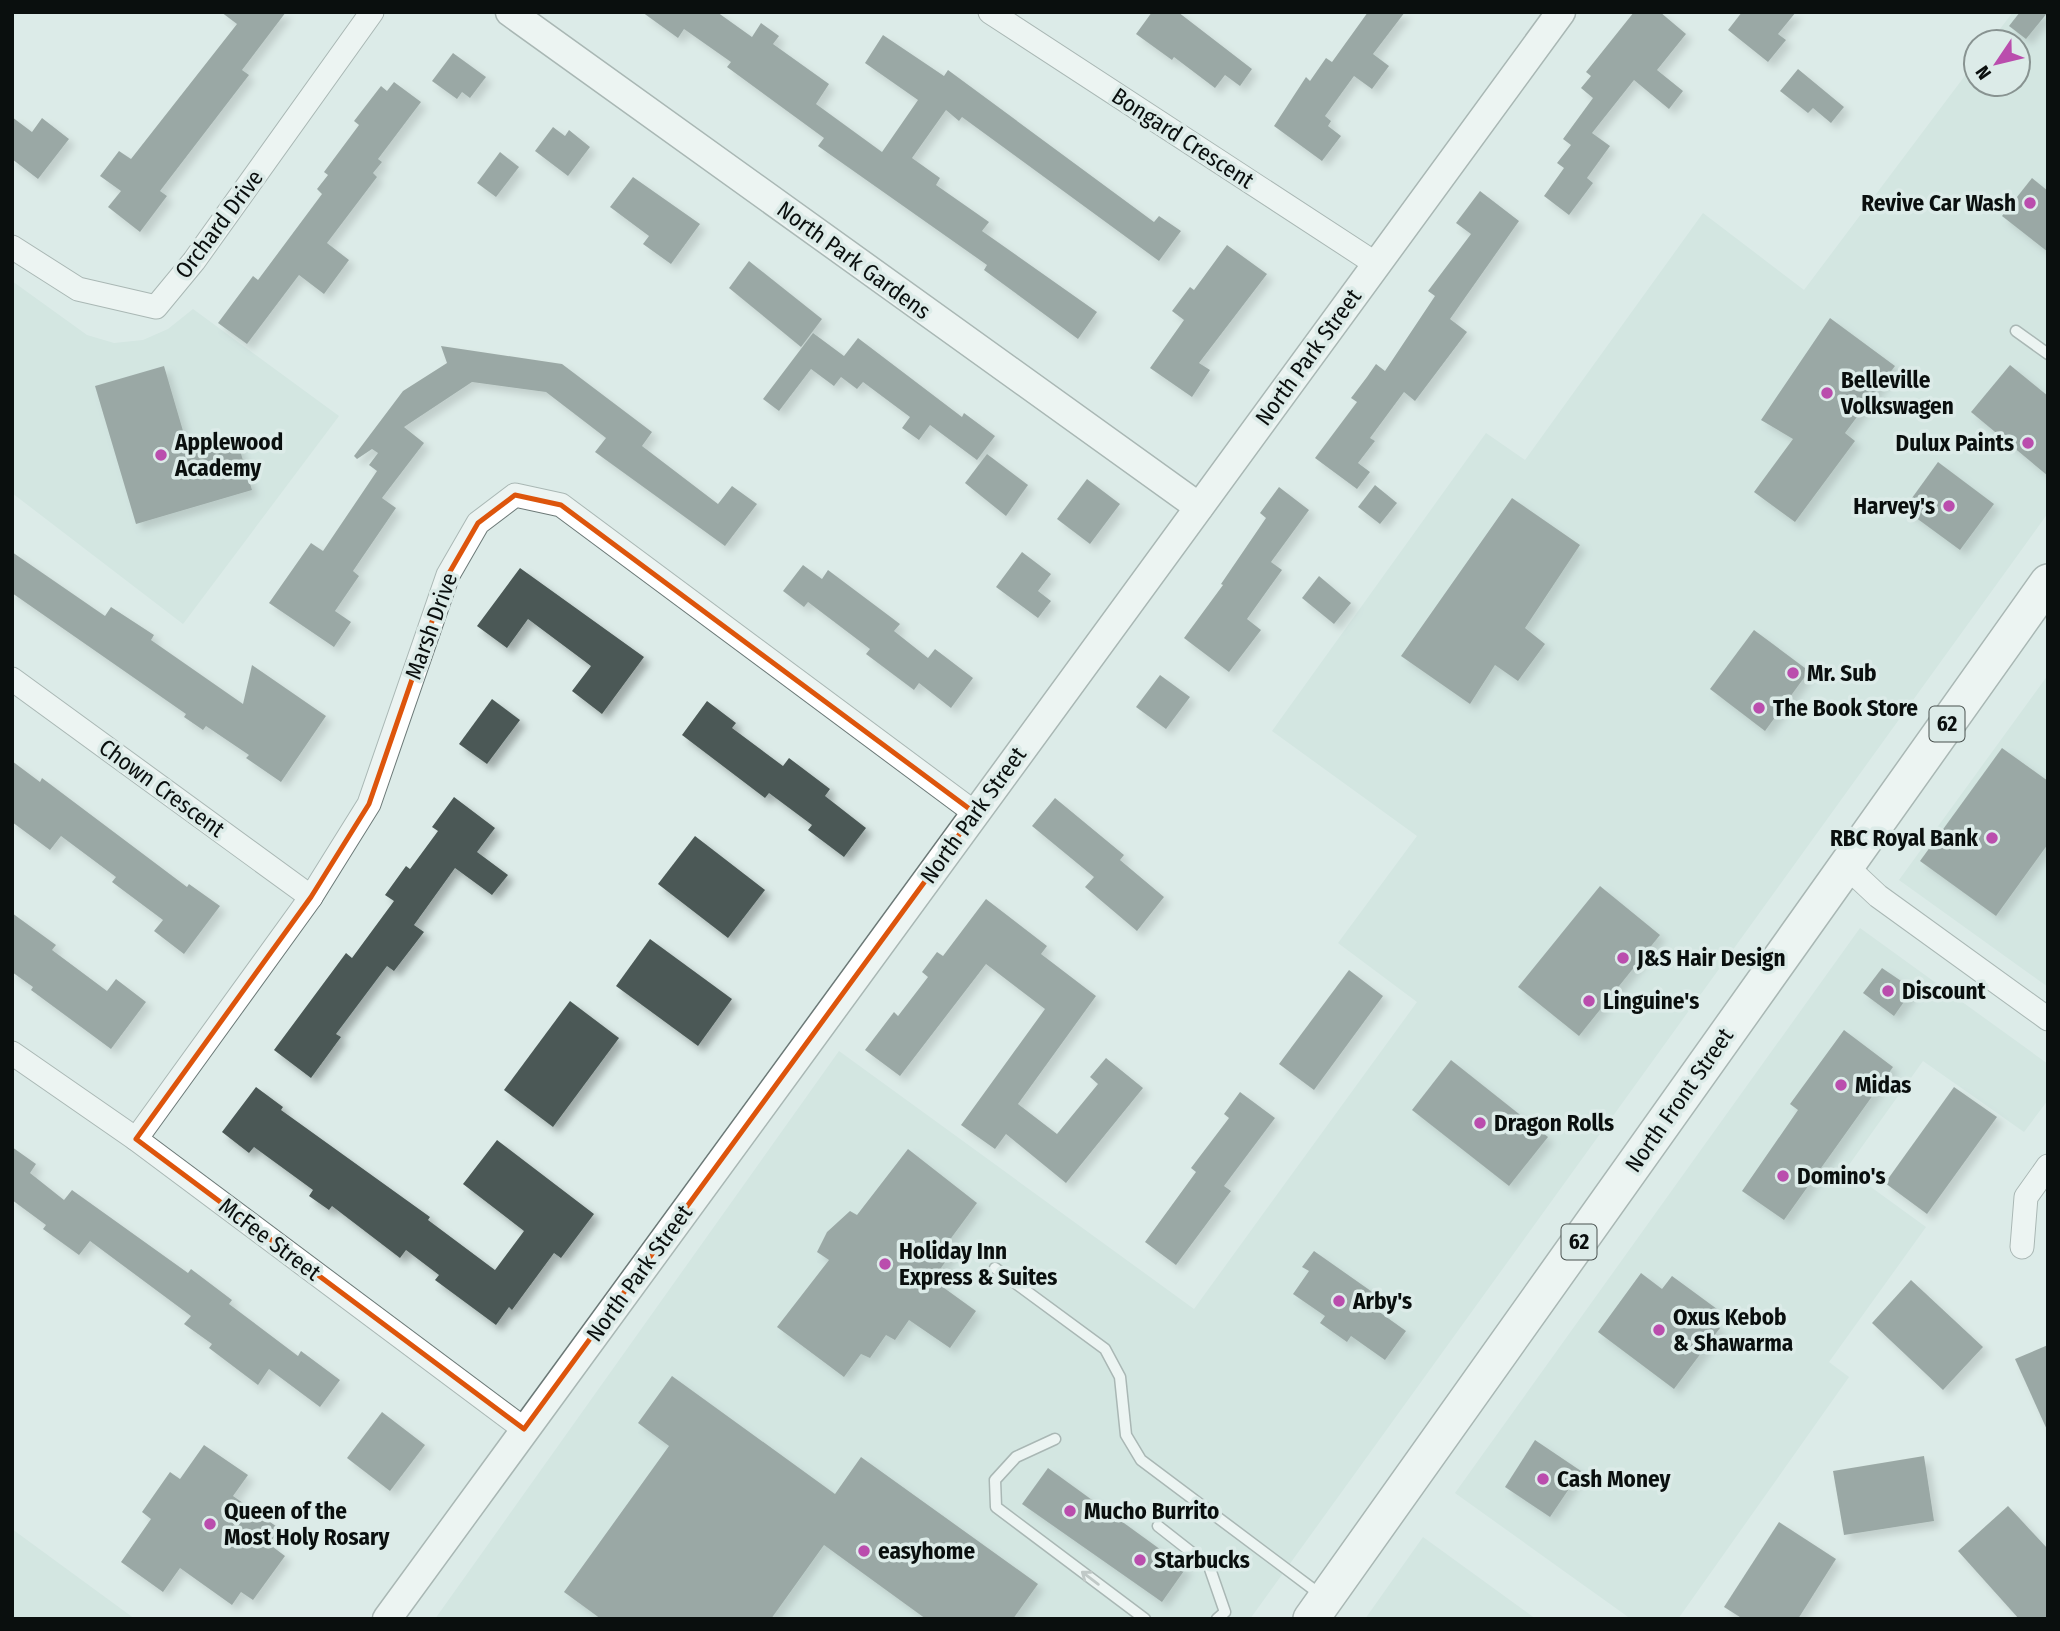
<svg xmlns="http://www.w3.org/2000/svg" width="2060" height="1631" font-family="'Fira Sans Condensed',sans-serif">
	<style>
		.built { fill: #c7dfda }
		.building { fill: #4c5956; filter: url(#shadow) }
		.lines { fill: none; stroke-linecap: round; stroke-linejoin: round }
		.service-casing { stroke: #6c7977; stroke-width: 13 }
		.minor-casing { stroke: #6c7977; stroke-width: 25 }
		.tertiary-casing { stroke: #6c7977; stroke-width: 31 }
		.primary-casing { stroke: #6c7977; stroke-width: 38 }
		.service { stroke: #fff; stroke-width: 10 }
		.minor { stroke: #fff; stroke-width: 23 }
		.tertiary { stroke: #fff; stroke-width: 28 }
		.primary { stroke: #fff; stroke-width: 35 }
		.oneway { stroke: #9d9f9f }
		.marked { fill: none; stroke: #dd550c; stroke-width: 5; stroke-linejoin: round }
		.poi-dot { fill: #ba4dad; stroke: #dcebe8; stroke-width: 2.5 }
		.labels { text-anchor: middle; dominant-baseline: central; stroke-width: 7; stroke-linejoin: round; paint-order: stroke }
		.shield { fill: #dcebe8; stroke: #49514f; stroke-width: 2 }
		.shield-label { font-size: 21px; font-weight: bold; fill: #0a0f0e }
		.street-label { font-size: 23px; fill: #0a0f0e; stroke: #dcebe8 }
		.poi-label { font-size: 23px; font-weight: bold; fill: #0a0f0e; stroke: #dcebe8; text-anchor: start }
	</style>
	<defs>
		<filter id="shadow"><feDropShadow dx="6" dy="6" stdDeviation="3.5" flood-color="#0004"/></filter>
	</defs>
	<rect width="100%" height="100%" fill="#dcebe8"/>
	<g class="built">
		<polygon points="2013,12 2048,12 2048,513 1250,1619 435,1619 839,1051 1194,1309 1417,1002 1338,943 1417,836 1272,731 1486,433 1525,460 1703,213 1804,290 1976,61 1976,84 2018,84 2018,42 1990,42"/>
		<polygon points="12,281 87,335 114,343 143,340 168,329 193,309 339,416 183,624 12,493"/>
		<polygon points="2048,675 2047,899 2048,987 1899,880"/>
		<polygon points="1860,928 2048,1064 2048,1100 2024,1132 1923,1061 1846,1169 1926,1227 1829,1362 1849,1377 1678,1619 1631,1619 1455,1493"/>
		<polygon points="12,1529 135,1619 12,1619"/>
		<polygon points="1423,1537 1536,1619 1365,1619"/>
	</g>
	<g class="building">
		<polygon points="221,12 286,12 242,70 249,75 160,191 167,196 140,232 108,207 121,191 100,176 119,151 131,159 237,24"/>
		<polygon points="642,12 717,12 752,37 761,23 779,36 773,44 829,84 816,104 882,152 918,100 865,63 883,35 944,76 948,70 1154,222 1159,216 1181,231 1159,261 962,117 959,121 946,110 912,158 940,178 936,185 989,222 982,231 1097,312 1078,339 984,270 987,265 818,146 824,138 727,67 731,62 684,29 678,38"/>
		<polygon points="1152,12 1178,12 1252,69 1240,86 1225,75 1215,88 1174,57 1172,60 1136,34"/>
		<polygon points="1368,12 1405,12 1373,54 1389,66 1372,89 1354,76 1325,116 1331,121 1328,126 1341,136 1322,161 1274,126 1306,77 1310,81 1326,58 1332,62"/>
		<polygon points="1634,12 1660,12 1686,34 1657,70 1683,91 1669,109 1634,80 1592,133 1610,146 1587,178 1593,183 1569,215 1544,196 1564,168 1557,163 1571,145 1563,139 1593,98 1581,88 1591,76 1586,72"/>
		<polygon points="1742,12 1796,12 1778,34 1786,40 1768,62 1728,30"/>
		<polygon points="2020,12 2048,12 2026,39 2009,26"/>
		<polygon points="453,53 486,77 470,98 462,92 457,99 432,81"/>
		<polygon points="1798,69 1844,107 1831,123 1813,108 1808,113 1780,91"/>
		<polygon points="394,82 421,102 378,159 382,162 373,173 377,177 327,243 349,260 324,294 299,275 247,344 218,323 253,276 258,280 322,194 317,189 328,175 324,172 359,125 354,121 381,86 387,91"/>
		<polygon points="12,117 32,132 42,118 69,139 38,179 12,159"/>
		<polygon points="553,127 565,136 569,130 590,147 568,176 535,151"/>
		<polygon points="500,152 519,167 496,197 477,183"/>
		<polygon points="633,177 700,224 671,264 643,244 649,236 610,207"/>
		<polygon points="2032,178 2048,191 2048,252 2002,216"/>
		<polygon points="1480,191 1519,221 1450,319 1467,332 1415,401 1404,392 1370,438 1375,441 1358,463 1370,472 1357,489 1315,458 1357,402 1351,398 1367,377 1376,364 1385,371 1435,296 1428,291 1471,234 1456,223"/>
		<polygon points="1227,245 1267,274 1199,363 1210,370 1192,397 1150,368 1184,320 1172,311 1190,287 1194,290"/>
		<polygon points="749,261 822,319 801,347 729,288"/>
		<polygon points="1830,318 1895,366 1845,433 1855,441 1795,522 1754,492 1793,439 1761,420"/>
		<polygon points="813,333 844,356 858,338 962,417 964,413 995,436 977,460 930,425 919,440 902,428 910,417 863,382 857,389 841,377 834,386 811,369 779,411 763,399"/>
		<polygon points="441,346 562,364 652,432 642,446 718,504 732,486 757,504 725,546 595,452 606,438 546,392 472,382 404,427 424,443 382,498 396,508 353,571 359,576 335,611 351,622 334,647 269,603 311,543 323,551 377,471 369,465 378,453 372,449 357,459 354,456 403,391 447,363"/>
		<polygon points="2010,365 2048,396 2048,476 1971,412"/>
		<polygon points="164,366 188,448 235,434 252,490 136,524 95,386"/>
		<polygon points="987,454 1028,485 1006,516 965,483"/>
		<polygon points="1938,462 1994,504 1960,550 1904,509"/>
		<polygon points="1087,479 1120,504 1090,544 1057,519"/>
		<polygon points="1375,485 1397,503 1380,524 1358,507"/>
		<polygon points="1279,487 1309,510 1271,562 1282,570 1247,619 1261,630 1229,672 1184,638 1223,585 1221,584 1266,518 1260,513"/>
		<polygon points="1512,498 1580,545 1525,628 1545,644 1518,681 1495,665 1470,704 1401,656"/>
		<polygon points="12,552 105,616 111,607 154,635 151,640 243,704 252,665 326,716 281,782 246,758 249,755 206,726 203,730 184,717 186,714 12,593"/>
		<polygon points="1022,552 1051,574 1038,591 1051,601 1038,618 996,587"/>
		<polygon points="803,565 822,579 828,570 900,624 894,631 928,658 935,649 973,678 951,708 919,683 914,690 866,654 870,649 808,602 804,607 783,591"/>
		<polygon points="520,568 644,657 602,714 572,691 591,666 528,619 507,648 477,626"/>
		<polygon points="1319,576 1351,603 1334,624 1302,598"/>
		<polygon points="1754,630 1809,671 1765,731 1710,689"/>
		<polygon points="1160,675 1190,697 1166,729 1136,707"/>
		<polygon points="492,699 520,720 487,764 459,744"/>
		<polygon points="707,701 736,723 732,728 783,766 789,758 830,789 825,796 866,828 844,857 808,830 812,825 769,793 765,798 682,735"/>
		<polygon points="2002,748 2048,781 2048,844 1996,916 1920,861"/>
		<polygon points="12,761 40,782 42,778 187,887 189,884 220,906 184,954 154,931 163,920 112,882 116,877 61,836 50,850 12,822"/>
		<polygon points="454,797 495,828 477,852 508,875 492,895 455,868 414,925 424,932 394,971 387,966 336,1034 341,1037 311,1078 274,1050 346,953 352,958 394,901 385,895 406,866 410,869 438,831 432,827"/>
		<polygon points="1055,798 1124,855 1120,860 1164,897 1137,931 1085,887 1094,877 1032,826"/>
		<polygon points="695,836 765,890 728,938 658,884"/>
		<polygon points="1600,886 1660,935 1579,1036 1518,987"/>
		<polygon points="986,899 1047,946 1041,954 1096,996 1018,1104 1057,1134 1098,1084 1090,1077 1106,1058 1143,1088 1066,1183 1006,1134 995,1149 961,1125 1045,1009 986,964 900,1076 865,1050 894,1012 898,1016 928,977 922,972 937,952 943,956"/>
		<polygon points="12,913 56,945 52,950 107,991 116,979 146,1002 111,1049 31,990 33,987 12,972"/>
		<polygon points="650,939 732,999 698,1046 616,986"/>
		<polygon points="1882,968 1913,989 1894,1016 1863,993"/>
		<polygon points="1349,970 1383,996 1314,1090 1279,1064"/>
		<polygon points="570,1001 619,1038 553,1127 504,1090"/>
		<polygon points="1844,1030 1893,1067 1784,1220 1742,1191 1798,1110 1790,1104"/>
		<polygon points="1451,1060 1548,1137 1509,1186 1412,1110"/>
		<polygon points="256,1087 283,1107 281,1110 430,1217 428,1220 495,1270 524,1231 463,1184 497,1140 594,1214 561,1258 554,1253 512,1310 509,1307 496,1325 435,1280 439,1275 406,1250 400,1258 332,1206 329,1210 309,1196 313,1190 254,1147 249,1153 222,1132"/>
		<polygon points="1954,1087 1997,1117 1927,1214 1885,1183"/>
		<polygon points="1240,1092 1275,1118 1224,1186 1231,1191 1176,1265 1145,1242 1196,1172 1191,1168 1229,1118 1224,1114"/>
		<polygon points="12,1147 36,1164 30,1173 64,1200 72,1190 188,1273 191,1269 232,1300 229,1304 298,1356 301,1351 340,1380 320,1407 269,1369 258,1385 209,1348 212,1344 184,1324 191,1316 90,1241 79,1255 43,1229 46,1225 12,1200"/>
		<polygon points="908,1149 977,1203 949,1241 955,1248 941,1268 948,1272 940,1285 976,1311 950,1348 909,1320 895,1340 886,1335 870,1358 861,1354 844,1377 777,1327 829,1260 817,1252 827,1232 850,1211 857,1215"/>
		<polygon points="1314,1251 1378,1296 1371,1306 1406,1331 1385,1360 1351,1336 1347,1342 1320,1323 1325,1316 1293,1294 1309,1271 1302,1267"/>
		<polygon points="1641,1273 1662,1289 1672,1276 1717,1309 1709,1320 1720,1328 1674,1389 1598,1332"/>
		<polygon points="1911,1280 1983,1347 1943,1390 1872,1323"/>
		<polygon points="2048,1345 2048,1432 2015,1359"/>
		<polygon points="672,1376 835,1494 861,1457 1038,1584 1013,1619 926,1619 824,1545 771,1619 601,1619 564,1592 669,1446 638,1423"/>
		<polygon points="382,1412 425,1445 390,1491 347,1458"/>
		<polygon points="1535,1440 1581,1471 1550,1517 1505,1487"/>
		<polygon points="204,1445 248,1475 233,1496 280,1529 269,1544 285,1556 253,1600 241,1592 232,1605 180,1568 163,1592 121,1562 151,1519 142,1512 170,1472 180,1479"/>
		<polygon points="1924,1456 1934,1521 1844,1535 1833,1471"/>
		<polygon points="1048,1468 1186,1568 1162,1602 1022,1504"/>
		<polygon points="2008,1506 2048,1549 2048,1619 2019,1619 1958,1551"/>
		<polygon points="1779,1522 1836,1559 1798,1619 1743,1619 1724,1607"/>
	</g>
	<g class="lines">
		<defs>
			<g id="service">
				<polyline points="2016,331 2048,354"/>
				<polyline points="995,1268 1105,1349 1120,1377 1126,1435 1141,1460 1321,1595"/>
				<polyline points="1055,1439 1016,1457 995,1480 996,1507 1145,1619"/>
				<polyline points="1158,1526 1209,1566 1225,1612 1217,1619"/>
			</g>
			<g id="minor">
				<polyline points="990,12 1376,264"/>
				<polyline points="12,247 78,289 156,307 194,261 372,12"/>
				<polyline points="12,679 311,897"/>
				<polyline points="1846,866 1878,896 2048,1019"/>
				<polyline points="12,1053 136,1139 524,1429"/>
				<polyline points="136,1139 311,897 369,804 448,575 478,523 515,495 561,505 975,813"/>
				<polyline points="2022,1247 2026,1197 2048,1166"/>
			</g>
			<g id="tertiary">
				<polyline points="510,12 1199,507"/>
				<polyline points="387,1619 1561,12"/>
			</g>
			<polyline id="primary" points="1311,1619 2048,582"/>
		</defs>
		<use href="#service" class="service-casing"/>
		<use href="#minor" class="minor-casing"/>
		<use href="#tertiary" class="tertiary-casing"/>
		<use href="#primary" class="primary-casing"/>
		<use href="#service" class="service"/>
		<use href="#minor" class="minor"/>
		<use href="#tertiary" class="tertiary"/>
		<use href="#primary" class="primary"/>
	</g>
	<defs><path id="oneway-shaft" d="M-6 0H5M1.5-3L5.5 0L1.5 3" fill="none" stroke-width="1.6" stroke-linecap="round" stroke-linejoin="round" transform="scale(1.75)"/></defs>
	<use class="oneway" href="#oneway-shaft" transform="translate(1090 1578) rotate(-143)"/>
	<path d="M0 0H2060V1631H0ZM515 495 561 505 975 813 524 1429 136 1139 311 897 369 804 448 575 478 523Z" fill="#dcebe8" fill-opacity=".55" fill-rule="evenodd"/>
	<path class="marked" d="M515 495 561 505 975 813 524 1429 136 1139 311 897 369 804 448 575 478 523Z"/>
	<g class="poi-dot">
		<circle cx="2030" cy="203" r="7"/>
		<circle cx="1827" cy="393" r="7"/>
		<circle cx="2028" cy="443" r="7"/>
		<circle cx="161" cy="455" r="7"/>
		<circle cx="1949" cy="506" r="7"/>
		<circle cx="1793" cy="673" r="7"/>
		<circle cx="1759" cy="708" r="7"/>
		<circle cx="1992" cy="838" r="7"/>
		<circle cx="1623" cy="958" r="7"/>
		<circle cx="1888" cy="991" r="7"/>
		<circle cx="1589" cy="1001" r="7"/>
		<circle cx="1841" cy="1085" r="7"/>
		<circle cx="1480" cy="1123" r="7"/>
		<circle cx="1783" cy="1176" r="7"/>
		<circle cx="885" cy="1264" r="7"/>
		<circle cx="1339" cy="1301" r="7"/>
		<circle cx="1659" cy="1330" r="7"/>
		<circle cx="1543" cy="1479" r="7"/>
		<circle cx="1070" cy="1511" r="7"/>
		<circle cx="210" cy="1524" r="7"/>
		<circle cx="864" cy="1551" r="7"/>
		<circle cx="1140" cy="1560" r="7"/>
	</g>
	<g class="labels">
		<g class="shield">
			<rect x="1929.5" y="706.5" width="35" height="35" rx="5"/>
			<rect x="1561.5" y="1224.5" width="35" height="35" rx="5"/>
		</g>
		<g class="shield-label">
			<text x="1947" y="724">62</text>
			<text x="1579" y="1242">62</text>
		</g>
		<g class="street-label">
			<text transform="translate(1183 138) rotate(33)">Bongard Crescent</text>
			<text transform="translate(219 224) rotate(-53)">Orchard Drive</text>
			<text transform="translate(854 260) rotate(36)">North Park Gardens</text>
			<text transform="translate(1308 357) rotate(-54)">North Park Street</text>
			<text transform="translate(431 626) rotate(-70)">Marsh Drive</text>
			<text transform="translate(162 788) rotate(36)">Chown Crescent</text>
			<text transform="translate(973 815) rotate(-54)">North Park Street</text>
			<text transform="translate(1679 1100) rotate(-55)">North Front Street</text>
			<text transform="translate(270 1239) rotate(37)">McFee Street</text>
			<text transform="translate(639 1273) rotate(-54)">North Park Street</text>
		</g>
		<g class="poi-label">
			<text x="2016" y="203" text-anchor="end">Revive Car Wash</text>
			<text x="1841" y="380">Belleville<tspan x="1841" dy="26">Volkswagen</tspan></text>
			<text x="175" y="442">Applewood<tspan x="175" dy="26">Academy</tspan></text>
			<text x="2014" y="443" text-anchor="end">Dulux Paints</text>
			<text x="1935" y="506" text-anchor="end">Harvey's</text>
			<text x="1807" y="673">Mr. Sub</text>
			<text x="1773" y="708">The Book Store</text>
			<text x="1978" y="838" text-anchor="end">RBC Royal Bank</text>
			<text x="1637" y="958">J&amp;S Hair Design</text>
			<text x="1902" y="991">Discount</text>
			<text x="1603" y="1001">Linguine's</text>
			<text x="1855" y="1085">Midas</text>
			<text x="1494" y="1123">Dragon Rolls</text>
			<text x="1797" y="1176">Domino's</text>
			<text x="899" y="1251">Holiday Inn<tspan x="899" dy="26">Express &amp; Suites</tspan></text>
			<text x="1353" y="1301">Arby's</text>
			<text x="1673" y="1317">Oxus Kebob<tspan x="1673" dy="26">&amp; Shawarma</tspan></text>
			<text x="1557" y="1479">Cash Money</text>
			<text x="224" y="1511">Queen of the<tspan x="224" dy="26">Most Holy Rosary</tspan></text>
			<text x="1084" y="1511">Mucho Burrito</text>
			<text x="878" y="1551">easyhome</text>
			<text x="1154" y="1560">Starbucks</text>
		</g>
	</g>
	<rect width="2060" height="1631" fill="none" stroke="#0a0f0e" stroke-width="28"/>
	<g transform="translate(1997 63) rotate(235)"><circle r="33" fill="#dcebe8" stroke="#889391" stroke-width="2"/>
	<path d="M0-5L12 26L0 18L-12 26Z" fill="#ba4dad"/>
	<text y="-10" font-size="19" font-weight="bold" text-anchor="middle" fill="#0a0f0e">N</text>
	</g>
</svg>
